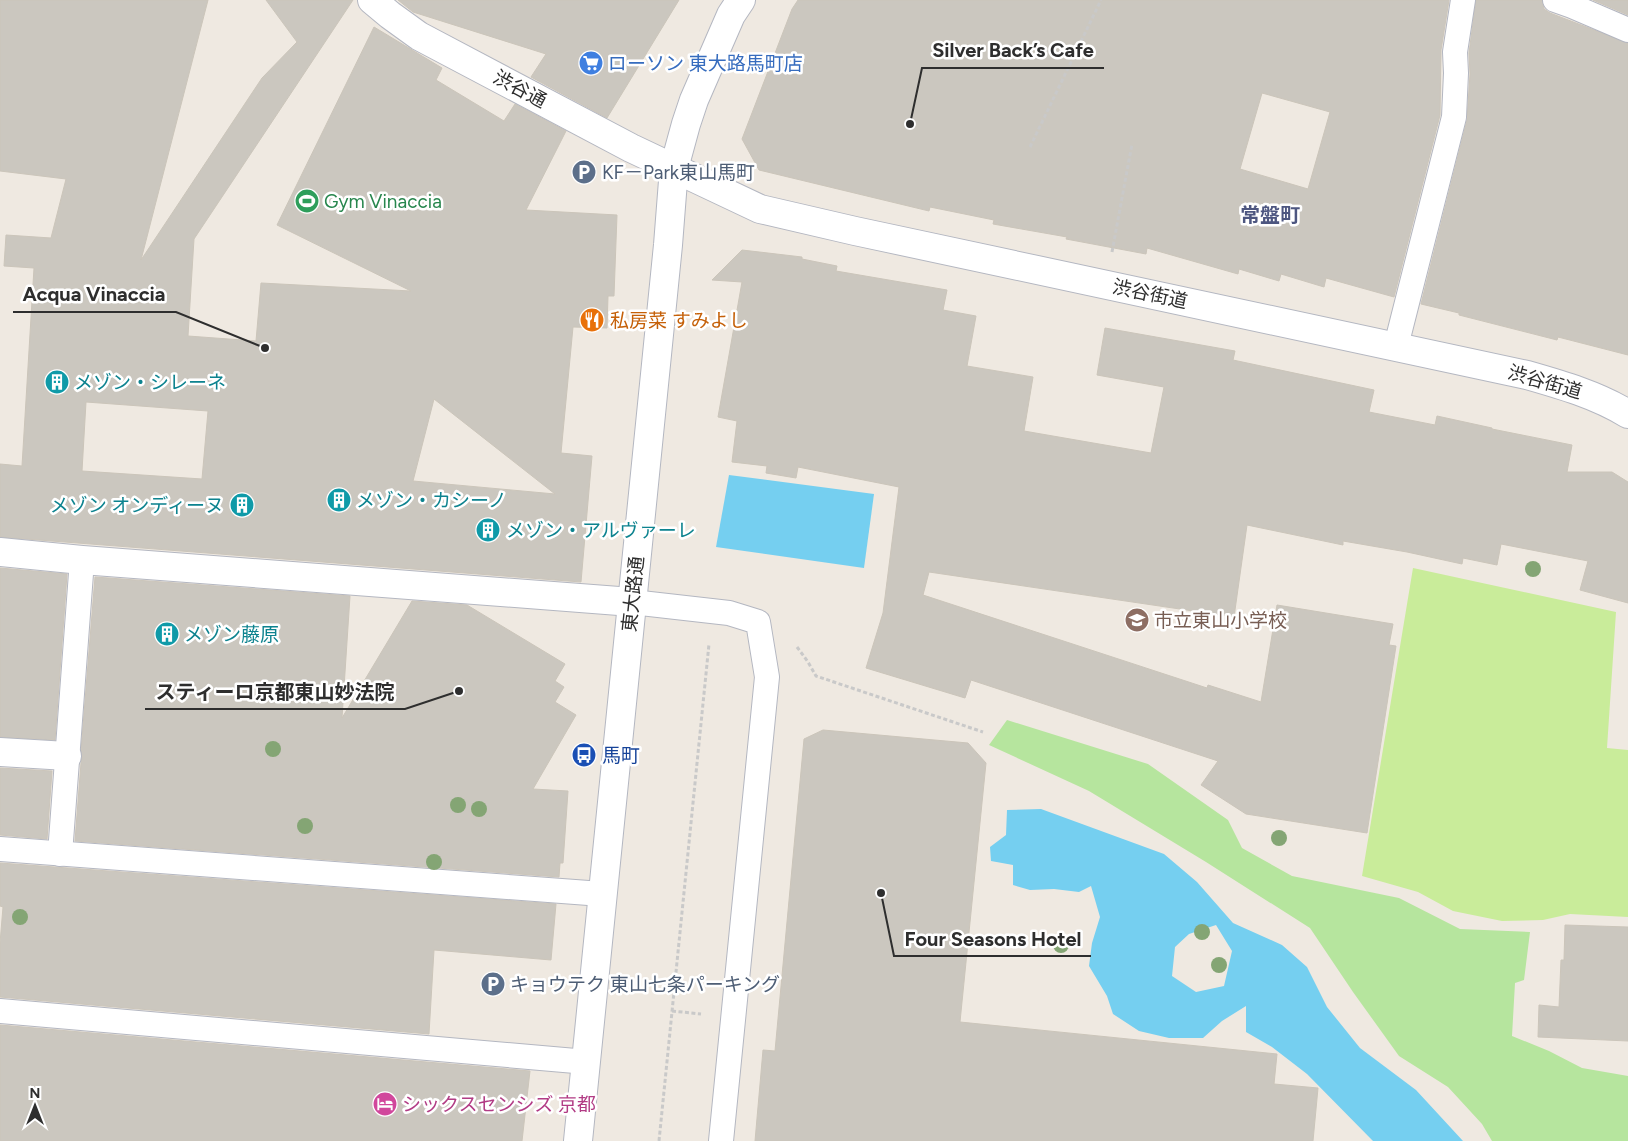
<svg xmlns="http://www.w3.org/2000/svg" width="1628" height="1141" font-family="Figtree,'Noto Sans JP',sans-serif">
	<style>
		.green { fill: #b6e59e }
		.pitch { fill: #c9ec9a }
		.water { fill: #75cff0; fill-rule: evenodd }
		.building { fill: #cbc7bf; stroke: #cbc5ba; fill-rule: evenodd }
		.lines { fill: none; stroke-linecap: round; stroke-linejoin: round }
		.lane-casing { stroke: #b4b7c1; stroke-width: 26 }
		.street-casing { stroke: #b4b7c1; stroke-width: 30 }
		.secondary-casing { stroke: #b4b7c1; stroke-width: 30 }
		.path { stroke: #c9c9c9; stroke-width: 3; stroke-dasharray: 4 2.5; stroke-linecap: butt }
		.lane { stroke: #fff; stroke-width: 24 }
		.street { stroke: #fff; stroke-width: 28 }
		.secondary { stroke: #fff; stroke-width: 28 }
		.tree { fill: #84a574 }
		.labels { text-anchor: middle; dominant-baseline: central; stroke-width: 5; stroke-linejoin: round; paint-order: stroke }
		.shop-label { font-size: 19px; fill: #366cbe; stroke: #fff; text-anchor: start }
		.street-label { font-size: 19px; fill: #2e2e2e; stroke: #fff }
		.service-label { font-size: 19px; fill: #4e5e75; stroke: #fff; text-anchor: start }
		.leisure-label { font-size: 19px; fill: #27864d; stroke: #fff; text-anchor: start }
		.food-label { font-size: 19px; fill: #c56008; stroke: #fff; text-anchor: start }
		.culture-label { font-size: 19px; fill: #0d838f; stroke: #fff; text-anchor: start }
		.education-label { font-size: 19px; fill: #785e54; stroke: #fff; text-anchor: start }
		.transit-label { font-size: 19px; fill: #164399; stroke: #fff; text-anchor: start }
		.hotel-label { font-size: 19px; fill: #b23c85; stroke: #fff; text-anchor: start }
		.neighbourhood-label { font-size: 20px; font-weight: bold; fill: #4d5680; stroke: #fff }
		.leader { fill: none; stroke: #2e2e2e; stroke-width: 2 }
		.callout-dot { fill: #2e2e2e; stroke: #fff; stroke-width: 2 }
		.callout-label { font-size: 20px; text-anchor: middle; font-weight: bold; fill: #2e2e2e; stroke: #fff; stroke-width: 5; stroke-linejoin: round; paint-order: stroke }
	</style>
	<rect width="100%" height="100%" fill="#efe9e1"/>
	<polygon class="green" points="1007,720 1148,764 1228,820 1242,848 1292,876 1399,898 1460,929 1530,932 1524,980 1515,983 1512,1036 1549,1051 1582,1068 1628,1076 1628,1141 1492,1141 1482,1124 1448,1087 1399,1056 1353,992 1310,928 1206,862 1089,791 989,745"/>
	<polygon class="pitch" points="1413,568 1616,612 1607,748 1628,750 1628,917 1570,914 1543,920 1502,921 1453,911 1418,892 1362,876"/>
	<g class="water">
		<polygon points="729,475 874,494 864,568 716,547"/>
		<path d="M1041 809 1164 854 1197 882 1233 923 1282 945 1307 967 1327 1007 1360 1048 1416 1090 1463 1141H1373L1307 1074 1272 1047 1246 1032V1006L1222 1021 1203 1038H1169L1139 1031 1113 1014 1107 996 1089 966 1092 943 1100 917 1091 886 1079 892 1054 889 1030 890 1013 885V865L991 861 990 847 1006 835 1007 810ZM1216 925 1232 951 1224 986 1196 992 1172 976 1175 947 1189 934Z"/>
	</g>
	<g class="building">
		<path d="M0 0H208L141 260 262 78 297 42 266 0H353L194 239 188 336 256 341 261 283 411 291 277 225 374 27 442 68 436 80 504 121 515 104 566 131 526 210 617 215 614 296H608L607 328 573 327 561 453 592 456 581 582 0 537V464L22 466 34 268 4 266 6 235 51 238 66 179 0 171ZM434 399 555 494 413 481ZM86 402 208 411 202 479 82 471Z"/>
		<polygon points="398,0 679,0 607,118 531,77 546,54 413,12"/>
		<path d="M798 0H1449L1441 50 1440 115 1394 297 1326 278 1324 287 1281 274 1279 281 1239 269 1238 274 1147 248 1146 254 1066 239 1067 237 993 224 994 220 930 207 929 211 759 170 742 139 792 9ZM1262 93 1330 112 1308 189 1240 169Z"/>
		<polygon points="1476,0 1542,0 1544,9 1550,13 1628,43 1628,355 1558,337 1557,340 1459,315 1459,313 1421,304 1467,120 1470,74 1469,53"/>
		<polygon points="1593,0 1628,0 1628,15"/>
		<polygon points="742,250 802,257 802,259 837,266 836,271 947,290 943,310 976,316 967,366 1033,377 1024,431 1151,453 1164,387 1097,375 1105,328 1235,351 1233,360 1374,390 1369,412 1435,425 1437,416 1492,428 1492,429 1572,445 1567,472 1612,472 1628,482 1628,603 1580,590 1588,561 1501,544 1497,565 1463,558 1462,564 1407,552 1343,541 1343,545 1247,525 1234,617 929,572 923,595 1207,688 1208,685 1261,702 1277,605 1393,624 1389,645 1396,646 1367,833 1246,814 1201,785 1218,761 971,680 965,698 866,668 883,613 899,487 798,467 796,478 766,473 767,466 732,462 737,421 718,417 742,282 712,280"/>
		<polygon points="0,568 67,574 55,740 0,737"/>
		<polygon points="95,577 350,596 342,718 412,601 467,605 565,664 555,681 564,687 555,702 576,715 533,789 568,791 563,863 560,863 559,877 75,841 81,763 82,757 81,751"/>
		<polygon points="823,730 968,743 986,763 960,1022 1277,1054 1274,1084 1318,1088 1313,1141 755,1141 763,1050 775,1051 804,739"/>
		<polygon points="0,768 52,771 47,839 0,835"/>
		<polygon points="0,863 556,904 551,960 434,950 429,1034 0,997 0,943 3,907 0,906"/>
		<polygon points="1565,925 1628,927 1628,1041 1538,1037 1539,1005 1559,1007 1561,960 1564,960"/>
		<polygon points="0,1025 530,1071 522,1141 0,1141"/>
	</g>
	<g class="lines">
		<defs>
			<g id="lane">
				<polyline points="1555,0 1572,6 1628,30"/>
				<polyline points="1396,346 1454,117 1456,73 1455,52 1463,0"/>
				<polyline points="632,602 729,613 758,622 767,677 721,1141"/>
				<polyline points="0,849 602,894"/>
				<polyline points="60,854 82,560"/>
				<polyline points="0,1011 587,1062"/>
			</g>
			<g id="street">
				<polyline points="0,552 82,560 632,602"/>
				<polyline points="0,752 67,756"/>
			</g>
			<g id="secondary">
				<path d="M372 0 390 15 419 36 631 148 760 209 855 231 1527 375C1562 385 1597 395 1628 414"/>
				<polyline points="578,1141 668,245 674,168 686,124 694,100 731,15 741,0"/>
			</g>
		</defs>
		<use href="#lane" class="lane-casing"/>
		<use href="#street" class="street-casing"/>
		<use href="#secondary" class="secondary-casing"/>
		<g class="path">
			<polyline points="1030,147 1101,0"/>
			<polyline points="1112,252 1132,144"/>
			<polyline points="797,647 808,662 816,676 983,732"/>
			<polyline points="672,1011 701,1014"/>
			<polyline points="659,1141 709,644"/>
		</g>
		<use href="#lane" class="lane"/>
		<use href="#street" class="street"/>
		<use href="#secondary" class="secondary"/>
	</g>
	<g class="tree">
		<circle cx="1533" cy="569" r="8"/>
		<circle cx="273" cy="749" r="8"/>
		<circle cx="458" cy="805" r="8"/>
		<circle cx="479" cy="809" r="8"/>
		<circle cx="305" cy="826" r="8"/>
		<circle cx="1279" cy="838" r="8"/>
		<circle cx="434" cy="862" r="8"/>
		<circle cx="20" cy="917" r="8"/>
		<circle cx="1202" cy="932" r="8"/>
		<circle cx="1061" cy="945" r="8"/>
		<circle cx="1219" cy="965" r="8"/>
	</g>
	<defs>
		<symbol id="supermarket-disc" viewBox="-11 -11 22 22"><circle r="9.5" fill="#3f7fe0" stroke="#fff"/><path d="M-6-5.5h2.5l.6 2H6L4.5 2H-2.5L-4.4-4H-6ZM-1.5 3.2a1.3 1.3 0 1 0 .1 0ZM3 3.2a1.3 1.3 0 1 0 .1 0Z" fill="#fff"/></symbol>
		<symbol id="parking-disc" viewBox="-11 -11 22 22"><circle r="9.5" fill="#5c6f8a" stroke="#fff"/><path d="M-3.5-5.5H1a3.5 3.5 0 0 1 0 7H-1V5.5H-3.5ZM-1-3.4V-.6H.8a1.4 1.4 0 0 0 0-2.8Z" fill="#fff"/></symbol>
		<symbol id="stadium-disc" viewBox="-11 -11 22 22"><circle r="9.5" fill="#2e9e5b" stroke="#fff"/><path d="M0-5a6.5 5 0 1 0 0 10a6.5 5 0 1 0 0-10ZM-3.5-1.8h7v3.6h-7Z" fill="#fff"/></symbol>
		<symbol id="restaurant-disc" viewBox="-11 -11 22 22"><circle r="9.5" fill="#e8710a" stroke="#fff"/><path d="M-5-6h1v4h1v-4h1v4h1v-4h1v5L-1.5 .5V6h-2V.5L-5-1ZM5-6V6H3V1.5H1.5Q1.5-4 5-6Z" fill="#fff"/></symbol>
		<symbol id="building-disc" viewBox="-11 -11 22 22"><circle r="9.5" fill="#0f9aa8" stroke="#fff"/><path d="M-4-6H4V6H1V3H-1V6H-4ZM-2.5-4.3h1.7v1.8h-1.7ZM.8-4.3h1.7v1.8H.8ZM-2.5-1h1.7V.8h-1.7ZM.8-1h1.7V.8H.8Z" fill="#fff"/></symbol>
		<symbol id="school-disc" viewBox="-11 -11 22 22"><circle r="9.5" fill="#8d6e63" stroke="#fff"/><path d="M0-5L7-2L0 1L-7-2ZM-4 1L0 2.5L4 1V4Q0 6-4 4Z" fill="#fff"/></symbol>
		<symbol id="bus-disc" viewBox="-11 -11 22 22"><circle r="9.5" fill="#1a4fb4" stroke="#fff"/><path d="M-5-6H5V4H4V6H2V4H-2V6H-4V4H-5ZM-3.5-4V0h7V-4ZM-3.5 1.2v1.5H-2V1.2ZM2 1.2v1.5H3.5V1.2Z" fill="#fff"/></symbol>
		<symbol id="hotel-disc" viewBox="-11 -11 22 22"><circle r="9.5" fill="#d1479c" stroke="#fff"/><path d="M-6-4.5h1.5V1H6V5H4.5V3h-9V5H-6ZM-4 0a1.8 1.8 0 1 1 3.6 0ZM.5 0V-2.5h3Q6-2.5 6 0Z" fill="#fff"/></symbol>
	</defs>
	<g fill-rule="evenodd">
		<use href="#supermarket-disc" x="577" y="49" width="28" height="28"/>
		<use href="#parking-disc" x="570" y="158" width="28" height="28"/>
		<use href="#stadium-disc" x="293" y="187" width="28" height="28"/>
		<use href="#restaurant-disc" x="578" y="306" width="28" height="28"/>
		<use href="#building-disc" x="43" y="368" width="28" height="28"/>
		<use href="#building-disc" x="325" y="486" width="28" height="28"/>
		<use href="#building-disc" x="228" y="491" width="28" height="28"/>
		<use href="#building-disc" x="474" y="516" width="28" height="28"/>
		<use href="#school-disc" x="1123" y="606" width="28" height="28"/>
		<use href="#building-disc" x="153" y="620" width="28" height="28"/>
		<use href="#bus-disc" x="570" y="741" width="28" height="28"/>
		<use href="#parking-disc" x="479" y="970" width="28" height="28"/>
		<use href="#hotel-disc" x="371" y="1090" width="28" height="28"/>
	</g>
	<g class="labels">
		<g class="shop-label">
			<text x="608" y="63">ローソン 東大路馬町店</text>
		</g>
		<g class="street-label">
			<text transform="translate(520 89) rotate(28)">渋谷通</text>
			<text transform="translate(1150 294) rotate(12)">渋谷街道</text>
			<text transform="translate(1545 382) rotate(16)">渋谷街道</text>
			<text transform="translate(633 594) rotate(-84)">東大路通</text>
		</g>
		<g class="service-label">
			<text x="602" y="172">KF－Park東山馬町</text>
			<text x="510" y="984">キョウテク 東山七条パーキング</text>
		</g>
		<g class="leisure-label">
			<text x="324" y="201">Gym Vinaccia</text>
		</g>
		<g class="food-label">
			<text x="610" y="320">私房菜 すみよし</text>
		</g>
		<g class="culture-label">
			<text x="74" y="382">メゾン・シレーネ</text>
			<text x="356" y="500">メゾン・カシーノ</text>
			<text x="224" y="505" text-anchor="end">メゾン オンディーヌ</text>
			<text x="506" y="530">メゾン・アルヴァーレ</text>
			<text x="184" y="634">メゾン藤原</text>
		</g>
		<g class="education-label">
			<text x="1154" y="620">市立東山小学校</text>
		</g>
		<g class="transit-label">
			<text x="602" y="755">馬町</text>
		</g>
		<g class="hotel-label">
			<text x="402" y="1104">シックスセンシズ 京都</text>
		</g>
		<g class="neighbourhood-label">
			<text x="1270" y="215">常盤町</text>
		</g>
	</g>
	<path class="leader" d="M910 124L922 68H1104M265 348L176 312H13M459 691L405 709H145M881 893L894 956H1091"/>
	<g class="callout-dot">
		<circle cx="910" cy="124" r="5"/>
		<circle cx="265" cy="348" r="5"/>
		<circle cx="459" cy="691" r="5"/>
		<circle cx="881" cy="893" r="5"/>
	</g>
	<g class="callout-label">
		<text x="1013" y="57">Silver Back’s Cafe</text>
		<text x="94" y="301">Acqua Vinaccia</text>
		<text x="275" y="699">スティーロ京都東山妙法院</text>
		<text x="993" y="946">Four Seasons Hotel</text>
	</g>
	<g transform="translate(35 1106)" stroke="#ffffff" stroke-width="4" paint-order="stroke">
	<path d="M0-4L9 19L0 12L-9 19Z" fill="#2e2e2e"/>
	<text y="-8" font-size="14" font-weight="bold" text-anchor="middle" fill="#2e2e2e">N</text>
	</g>
</svg>
